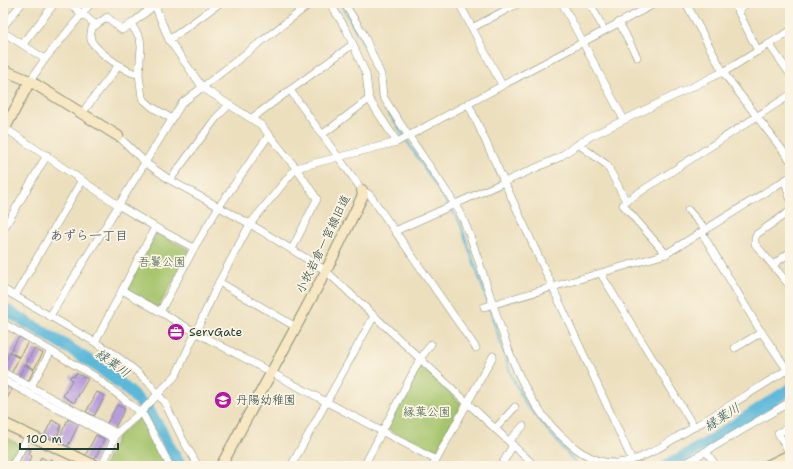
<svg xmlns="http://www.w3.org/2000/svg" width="793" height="469" font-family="'Shantell Sans','Klee One',sans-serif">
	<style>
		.green { fill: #a5c46c; stroke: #628050 }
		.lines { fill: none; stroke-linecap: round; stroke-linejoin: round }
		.stream { stroke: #5bb8d9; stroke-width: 2 }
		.river { stroke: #5bb8d9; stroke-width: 12 }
		.building { fill: #b79bde }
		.street-casing { stroke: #868e78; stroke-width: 8 }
		.secondary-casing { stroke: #868e78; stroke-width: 12 }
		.street { stroke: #fff; stroke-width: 7 }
		.secondary { stroke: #f7e8c3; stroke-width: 10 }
		.labels { text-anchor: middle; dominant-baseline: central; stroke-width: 3.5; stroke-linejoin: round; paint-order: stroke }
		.street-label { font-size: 12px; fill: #1f3d34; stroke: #fcf5e5 }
		.park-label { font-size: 12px; fill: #405f42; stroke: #fcf5e5 }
		.poi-label { font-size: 12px; fill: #1f3d34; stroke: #fcf5e5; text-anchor: start }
		.neighbourhood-label { font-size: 13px; font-weight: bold; fill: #545e70; stroke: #fcf5e5 }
		.water-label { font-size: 13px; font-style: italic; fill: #2e5c5d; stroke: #fcf5e5 }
	</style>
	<rect width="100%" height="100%" fill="#fcf5e5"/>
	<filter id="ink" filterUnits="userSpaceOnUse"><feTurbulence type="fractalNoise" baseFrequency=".025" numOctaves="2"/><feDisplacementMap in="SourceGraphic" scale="8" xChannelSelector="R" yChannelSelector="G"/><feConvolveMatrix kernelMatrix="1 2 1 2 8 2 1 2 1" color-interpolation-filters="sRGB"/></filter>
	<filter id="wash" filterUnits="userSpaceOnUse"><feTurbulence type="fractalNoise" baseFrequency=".012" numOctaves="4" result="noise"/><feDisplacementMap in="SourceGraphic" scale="16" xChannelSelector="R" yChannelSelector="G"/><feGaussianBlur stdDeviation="0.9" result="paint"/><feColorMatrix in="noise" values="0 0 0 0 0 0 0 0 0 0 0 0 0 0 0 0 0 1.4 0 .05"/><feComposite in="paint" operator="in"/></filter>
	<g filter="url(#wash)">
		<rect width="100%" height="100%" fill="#ecdfbd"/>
		<g class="green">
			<polygon points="156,233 190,250 158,308 127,290"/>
			<polygon points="421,366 462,404 435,454 387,429"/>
			<polygon points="141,417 167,466 104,466 118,436"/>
			<polygon points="3,436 20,445 11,466 3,466"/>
		</g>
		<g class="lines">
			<g class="stream">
				<polyline points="340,3 366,48"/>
				<polyline points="378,82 379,98 460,223 488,303"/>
				<polyline points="489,307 511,375 525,403 578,466"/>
			</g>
			<g class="river">
				<path d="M3 308C49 337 123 374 153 418 164 433 170 451 181 466"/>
				<polyline points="667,466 707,443 790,389"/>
			</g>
		</g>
		<g id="blocks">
			<g class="building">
				<polygon points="19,337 28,342 19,357 10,352"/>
				<polygon points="34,349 43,353 34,369 26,364"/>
				<polygon points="10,353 19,358 11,374 3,369 3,366"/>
				<polygon points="25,365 34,370 27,383 18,378"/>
				<polygon points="76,373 88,379 74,403 63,396 72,380 70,378 71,375 74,377"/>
				<polygon points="6,385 12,389 4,404 3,391"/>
				<polygon points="97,392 105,396 94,416 86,412"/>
				<polygon points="117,405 125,409 114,429 106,425"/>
				<polygon points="68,419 79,424 66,450 56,445"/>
				<polygon points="52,420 61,425 58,435 53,435 50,441 42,440"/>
				<polygon points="96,435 104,439 93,463 84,458"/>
				<polygon points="26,448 31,450 29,454 32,456 27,466 19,466 17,465"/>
				<polygon points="41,457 49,462 50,459 53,460 50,466 37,466"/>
			</g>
		</g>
	</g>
	<g filter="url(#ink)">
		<use href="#blocks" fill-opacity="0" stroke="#868e78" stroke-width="1"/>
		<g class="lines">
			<defs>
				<g id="street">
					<polyline points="69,3 96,25"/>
					<polyline points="154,3 169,40 203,88 261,125 296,168 317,199 292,249"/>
					<polyline points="330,3 347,31 366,74 369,99 397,142"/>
					<path d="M344 3 363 33 381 75 383 96C406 135 434 170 457 208 467 224 473 244 479 262 501 324 515 397 567 441 581 454 597 463 616 463 642 462 666 443 687 431 722 411 756 389 790 368"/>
					<polyline points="459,3 502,85"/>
					<polyline points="562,3 624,120"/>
					<polyline points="590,3 604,30"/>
					<polyline points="686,3 723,72 790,160"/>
					<polyline points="734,3 758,51"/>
					<polyline points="737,10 748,3"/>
					<polyline points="619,22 637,57"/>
					<polyline points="131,24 155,5"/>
					<polyline points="3,27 22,3"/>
					<polyline points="472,28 519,3"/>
					<polyline points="3,32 45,59"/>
					<polyline points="169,40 220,3"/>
					<polyline points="23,44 55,3"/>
					<polyline points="769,44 790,74"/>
					<path d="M139 74C128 74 96 51 91 40 90 36 91 32 92 28L107 17 122 30 131 24 140 38 141 47 139 74 142 98 152 107 172 119"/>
					<polyline points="30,81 45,59 91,3"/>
					<polyline points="290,90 362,190 370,195 476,348"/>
					<polyline points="468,103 632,460"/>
					<polyline points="82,113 119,65"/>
					<polyline points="252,118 353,44"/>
					<polyline points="5,128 118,205 155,227 194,248"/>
					<polyline points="323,134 369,99"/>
					<polyline points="118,136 146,163 170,180 250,224 325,270 535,466"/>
					<polyline points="578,144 607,165 626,201"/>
					<polyline points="170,180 216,118 229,105"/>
					<polyline points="785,181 790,198"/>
					<polyline points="688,210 706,230"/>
					<polyline points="790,211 757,234 755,238 755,244 790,286"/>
					<polyline points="3,230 47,155"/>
					<polyline points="395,231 558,158 589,137 727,70 790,31"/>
					<polyline points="702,233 758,327 790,374"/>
					<polyline points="666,254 623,205 626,201 790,95"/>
					<polyline points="773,265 790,252"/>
					<polyline points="601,274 694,427"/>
					<polyline points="219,282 296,327"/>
					<polyline points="3,289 110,351 136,371 149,383 165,403 183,440 198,466"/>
					<polyline points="122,290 195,332 436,460"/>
					<polyline points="15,296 82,180"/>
					<polyline points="484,307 666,254 790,177"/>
					<polyline points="160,312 194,248 218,208 269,135"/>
					<polyline points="50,316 182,103 311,3"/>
					<polyline points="3,323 94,376 125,400 144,416 170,466"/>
					<polyline points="95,342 155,227"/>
					<polyline points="735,348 762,332"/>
					<polyline points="3,372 117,433"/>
					<polyline points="3,380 113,438"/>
					<polyline points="31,386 51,351"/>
					<polyline points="790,427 778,433 790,454"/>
					<polyline points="495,429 515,407"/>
					<polyline points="509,441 523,426"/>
					<polyline points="706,451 716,466"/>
					<polyline points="12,466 29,435"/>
					<polyline points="102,466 117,433 140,413 176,375 219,282 250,224 296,168 397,142 656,3"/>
					<polyline points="291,466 374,316"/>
					<polyline points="364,466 420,359 431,344"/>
					<polyline points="433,466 493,356"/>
					<polyline points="501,466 513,445"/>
					<polyline points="681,466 790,402"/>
				</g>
				<g id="secondary">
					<polyline points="3,70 30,81 118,136"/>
					<polyline points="3,132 30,81"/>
					<polyline points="3,423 96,466"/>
					<polyline points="221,466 326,271 363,195 362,190"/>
					<polyline points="767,466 790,455"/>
				</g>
			</defs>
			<use href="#street" class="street-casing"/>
			<use href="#secondary" class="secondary-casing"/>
			<use href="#street" class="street"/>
			<use href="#secondary" class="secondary"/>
		</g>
	</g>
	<defs>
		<symbol id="office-disc" viewBox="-11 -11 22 22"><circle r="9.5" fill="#b5179e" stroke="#fcf5e5"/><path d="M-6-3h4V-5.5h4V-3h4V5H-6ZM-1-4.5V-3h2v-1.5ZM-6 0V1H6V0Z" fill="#fff"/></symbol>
		<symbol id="school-disc" viewBox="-11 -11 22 22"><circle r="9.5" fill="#b5179e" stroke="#fcf5e5"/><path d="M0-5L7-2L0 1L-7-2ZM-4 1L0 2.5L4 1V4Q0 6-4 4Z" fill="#fff"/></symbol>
	</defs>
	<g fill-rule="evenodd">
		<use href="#office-disc" x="166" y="322" width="20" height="20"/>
		<use href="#school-disc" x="213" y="390" width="20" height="20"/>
	</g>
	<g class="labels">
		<g class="street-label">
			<text transform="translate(323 244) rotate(-64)">小牧岩倉一宮線旧道</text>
		</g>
		<g class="park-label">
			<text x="162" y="262">吾鬘公園</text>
			<text x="427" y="412">縁葉公園</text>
		</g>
		<g class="poi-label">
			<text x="189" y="332">ServGate</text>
			<text x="236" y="400">丹陽幼稚園</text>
		</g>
		<g class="neighbourhood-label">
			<text x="89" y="235">あずら一丁目</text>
		</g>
		<g class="water-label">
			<text transform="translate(113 363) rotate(36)">縁葉川</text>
			<text transform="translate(722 417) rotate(-33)">縁葉川</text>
		</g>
	</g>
	<rect width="793" height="469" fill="none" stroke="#fcf5e5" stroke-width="16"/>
	<path d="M20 443v6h98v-6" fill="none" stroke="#1f3d34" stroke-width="2"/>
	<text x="26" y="443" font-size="12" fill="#1f3d34" stroke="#fcf5e5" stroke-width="3" paint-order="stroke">100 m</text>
</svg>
